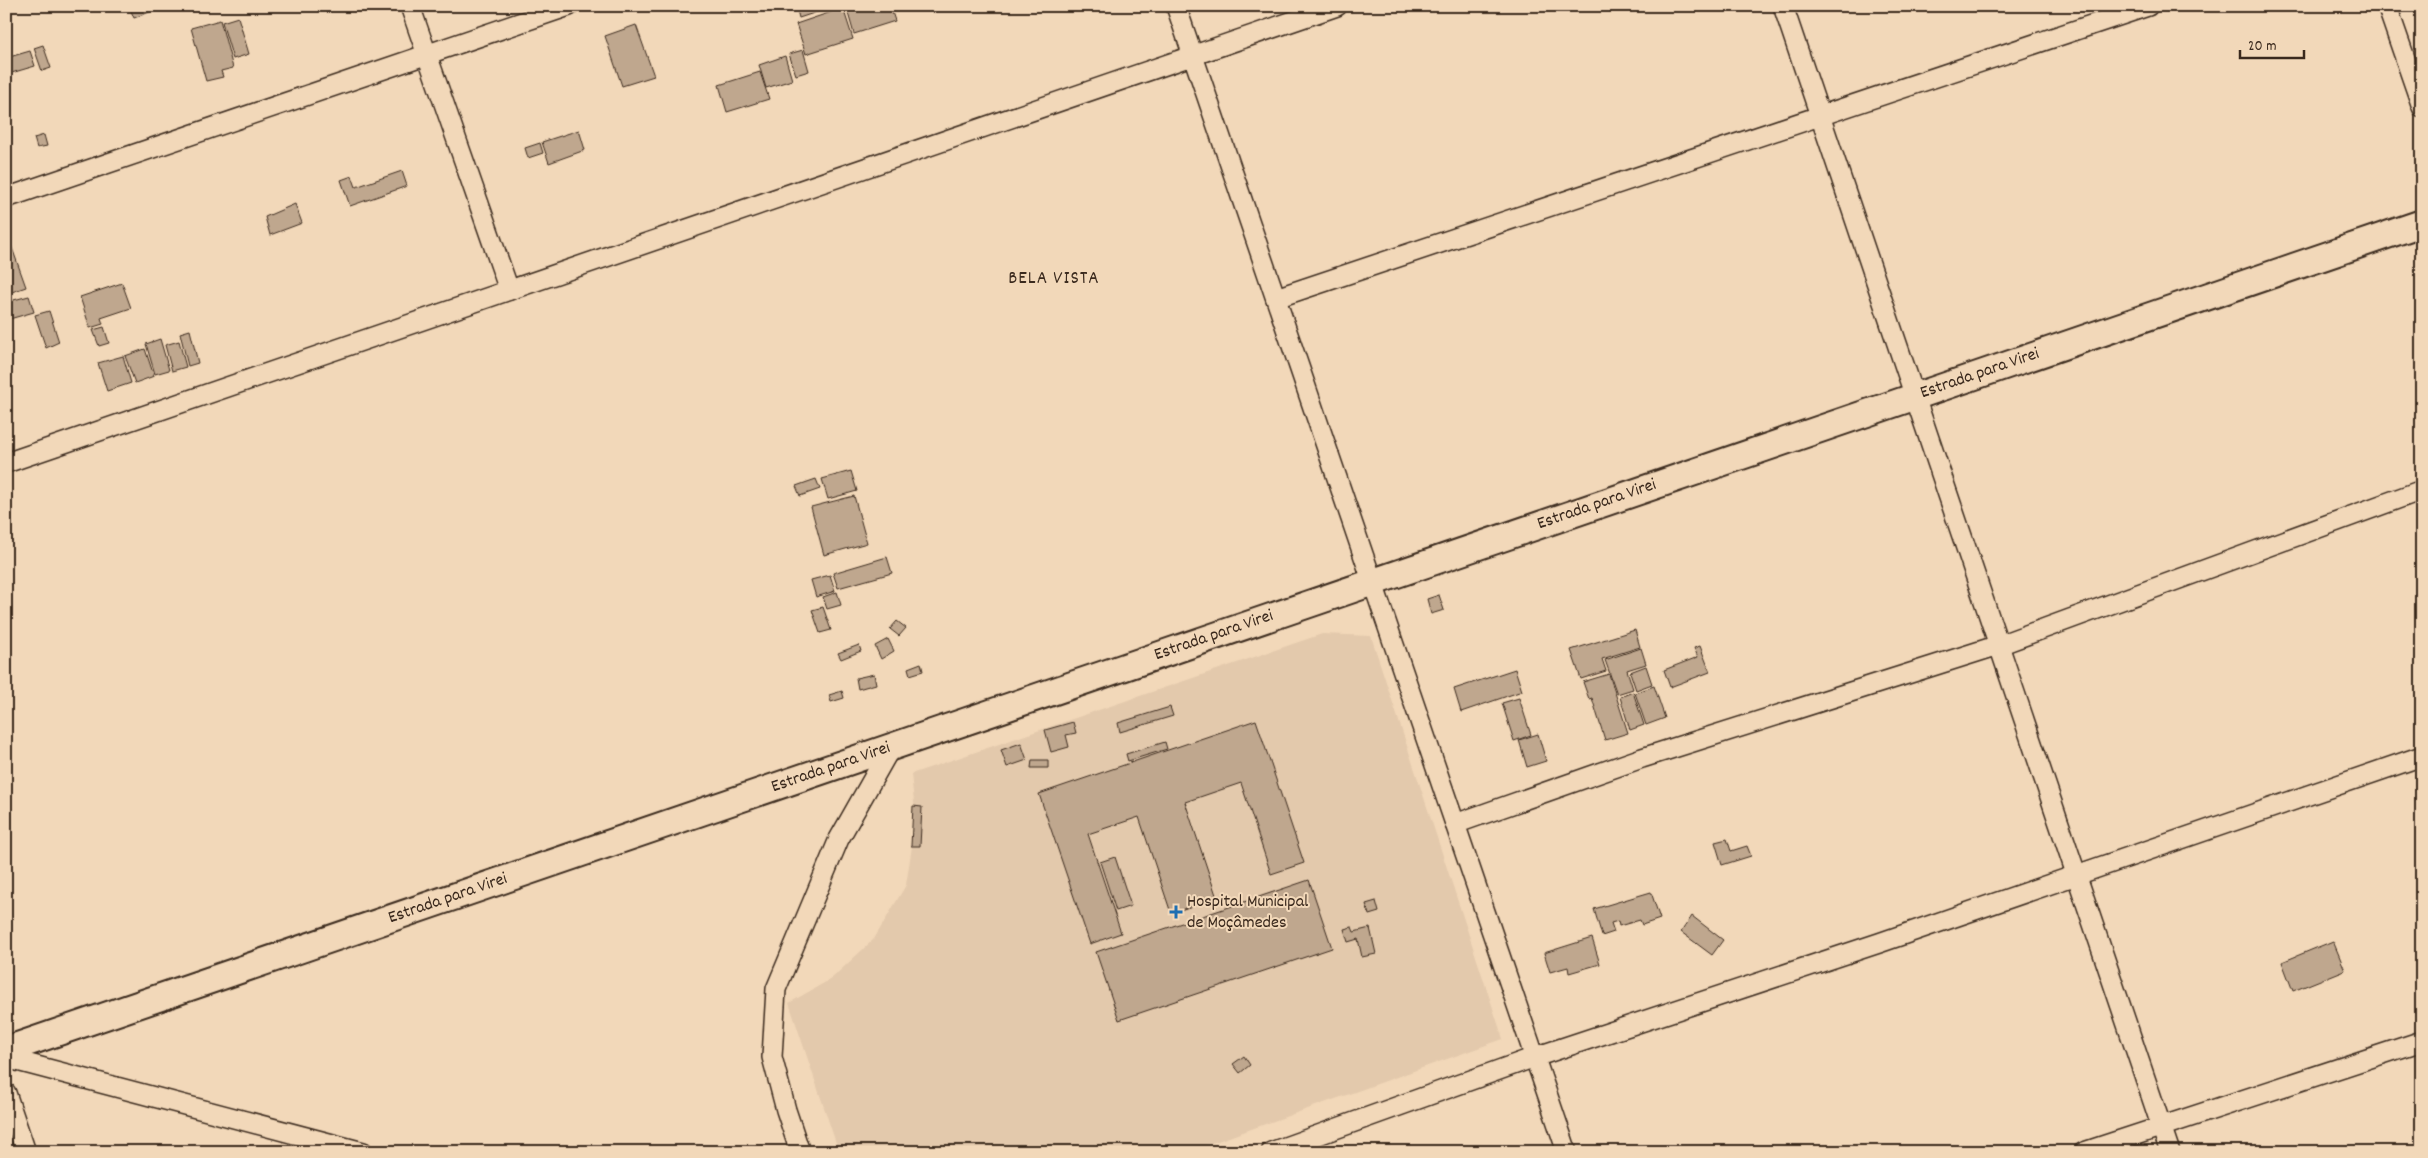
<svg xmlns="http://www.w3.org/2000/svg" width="2428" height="1158" font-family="Dekko,sans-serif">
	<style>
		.built { fill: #e3c9ac }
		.building { fill: #bfa78e; stroke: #3b2a1e }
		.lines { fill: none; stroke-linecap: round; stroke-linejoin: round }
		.street-casing { stroke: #3b2a1e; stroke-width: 22 }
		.secondary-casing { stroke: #3b2a1e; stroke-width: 30 }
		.street { stroke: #f2d8b9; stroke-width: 19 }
		.secondary { stroke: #f2d8b9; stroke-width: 26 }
		.poi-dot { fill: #1f6fb2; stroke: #f2d8b9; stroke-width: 2 }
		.labels { text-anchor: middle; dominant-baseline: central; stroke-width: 4; stroke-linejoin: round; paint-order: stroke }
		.street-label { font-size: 18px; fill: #3b2a1e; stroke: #f2d8b9 }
		.poi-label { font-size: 18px; fill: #3b2a1e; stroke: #f2d8b9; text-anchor: start }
		.neighbourhood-label { font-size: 19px; letter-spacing: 1px; fill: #3b2a1e; stroke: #f2d8b9 }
	</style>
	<rect width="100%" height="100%" fill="#f2d8b9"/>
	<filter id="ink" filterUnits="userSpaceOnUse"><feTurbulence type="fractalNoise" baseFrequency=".02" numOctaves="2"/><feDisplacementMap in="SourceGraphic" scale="10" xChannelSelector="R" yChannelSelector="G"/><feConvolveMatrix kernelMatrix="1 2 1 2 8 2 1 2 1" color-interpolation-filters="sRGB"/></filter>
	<g filter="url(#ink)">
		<polygon class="built" points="1322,634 1371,636 1503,1039 1187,1152 839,1152 789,1003 831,979 874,939 906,885 916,821 911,774"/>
		<g class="building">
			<polygon points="129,6 165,6 134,18"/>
			<polygon points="796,6 835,6 799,18"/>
			<polygon points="846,6 890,6 895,21 854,34"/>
			<polygon points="843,8 853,39 806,54 796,24"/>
			<polygon points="238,17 249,54 233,59 222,22"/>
			<polygon points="220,20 233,68 221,71 223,77 206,81 191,28"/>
			<polygon points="636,25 654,76 622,86 605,36"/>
			<polygon points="43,45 51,68 42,71 34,48"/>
			<polygon points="803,50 809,71 796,75 789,54"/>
			<polygon points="30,51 35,66 8,74 11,82 6,83 6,58"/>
			<polygon points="785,56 792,80 766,88 759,65"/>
			<polygon points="760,72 769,99 727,112 719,85"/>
			<polygon points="579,130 585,150 549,163 542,142"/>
			<polygon points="44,135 47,146 37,148 34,138"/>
			<polygon points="540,143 543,153 528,158 525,148"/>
			<polygon points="402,171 407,186 350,206 341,180 352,176 356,187"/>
			<polygon points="295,204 302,223 270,235 265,217"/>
			<polygon points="6,231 26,287 6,294"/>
			<polygon points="122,283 131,308 101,318 103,324 90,328 80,297"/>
			<polygon points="29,296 34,312 6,320 6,302"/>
			<polygon points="49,311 59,342 46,348 35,315"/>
			<polygon points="104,327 109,343 99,346 93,330"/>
			<polygon points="190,330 198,363 188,366 180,333"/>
			<polygon points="160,339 169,370 155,374 146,344"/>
			<polygon points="179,341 186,367 172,371 165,345"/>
			<polygon points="145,349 154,376 135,383 125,356"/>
			<polygon points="123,356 131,383 107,391 98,363"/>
			<polygon points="851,471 857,491 828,499 822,479"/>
			<polygon points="816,479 820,489 800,496 796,486"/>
			<polygon points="854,496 867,543 824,555 811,507"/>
			<polygon points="887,557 892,573 838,588 833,573"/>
			<polygon points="830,575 835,591 816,597 811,580"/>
			<polygon points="837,592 841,605 827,609 823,597"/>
			<polygon points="1439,595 1444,610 1431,614 1427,599"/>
			<polygon points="823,607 831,630 820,633 812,610"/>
			<polygon points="897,621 906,628 899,636 890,629"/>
			<polygon points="1635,630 1640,647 1602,659 1606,671 1581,679 1571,650"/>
			<polygon points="888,639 894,651 881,659 875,646"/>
			<polygon points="859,645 861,651 841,659 838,653"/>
			<polygon points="1700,646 1710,672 1670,687 1664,670 1698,657 1694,648"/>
			<polygon points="1641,648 1646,664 1627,670 1633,689 1617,694 1605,660"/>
			<polygon points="921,663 923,671 910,675 908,668"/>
			<polygon points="1646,666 1652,684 1636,690 1630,672"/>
			<polygon points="1515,669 1522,691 1461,712 1454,689"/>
			<polygon points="874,674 876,684 858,689 856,678"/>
			<polygon points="1609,674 1628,733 1605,740 1592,698 1589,699 1583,682"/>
			<polygon points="1654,686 1665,718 1646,725 1635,693"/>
			<polygon points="842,691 844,698 831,702 829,695"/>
			<polygon points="1633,692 1644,725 1630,730 1620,697"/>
			<polygon points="1519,698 1531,735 1514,741 1502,703"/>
			<polygon points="1170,707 1173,716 1120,732 1118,723"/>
			<polygon points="1256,720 1304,863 1271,874 1241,783 1185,802 1217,898 1171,913 1139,817 1088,834 1121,933 1090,944 1039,794"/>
			<polygon points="1073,722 1076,733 1066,735 1069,747 1051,752 1045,730"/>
			<polygon points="1538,734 1546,761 1527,767 1519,740"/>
			<polygon points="1165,742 1167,749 1128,761 1126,754"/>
			<polygon points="1021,743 1027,760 1007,767 1001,750"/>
			<polygon points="1032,760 1048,760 1048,768 1031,768"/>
			<polygon points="913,806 922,807 920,846 911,846"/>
			<polygon points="1727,839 1731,851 1747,846 1751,856 1722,865 1715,842"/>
			<polygon points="1115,857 1131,906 1116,911 1100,862"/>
			<polygon points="1309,880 1332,948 1119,1020 1096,952"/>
			<polygon points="1651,892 1660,919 1642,925 1640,920 1619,926 1618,921 1611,923 1614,932 1602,936 1594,909"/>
			<polygon points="1376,901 1379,912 1369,915 1366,904"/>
			<polygon points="1692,916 1723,940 1712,955 1681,932"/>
			<polygon points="1352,927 1354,932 1370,928 1376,954 1362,957 1358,939 1348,942 1344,929"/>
			<polygon points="1592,938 1600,964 1569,973 1568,967 1550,972 1544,953"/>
			<polygon points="2333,941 2345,970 2293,991 2282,962"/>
			<polygon points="1244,1056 1250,1065 1240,1073 1233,1064"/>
		</g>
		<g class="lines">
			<defs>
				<g id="street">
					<polyline points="410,6 509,290"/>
					<polyline points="1176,6 1567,1152"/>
					<polyline points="1783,6 2170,1152"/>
					<polyline points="2387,6 2422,107"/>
					<polyline points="6,198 569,6"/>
					<polyline points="1276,298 2148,6"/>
					<polyline points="6,463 1337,6"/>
					<polyline points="1455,824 1642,758 1999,645 2422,490"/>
					<polyline points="6,1058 363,1152"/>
					<polyline points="6,1093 26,1152"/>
					<polyline points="800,1152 786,1110 772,1057 776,989 839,839 891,747"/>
					<polyline points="1271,1152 1535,1057 1879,943 2422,756"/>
					<polyline points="2084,1152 2422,1041"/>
				</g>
				<polyline id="secondary" points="6,1050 2422,223"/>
			</defs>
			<use href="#street" class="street-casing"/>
			<use href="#secondary" class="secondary-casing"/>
			<use href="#street" class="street"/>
			<use href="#secondary" class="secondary"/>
		</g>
	</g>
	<path class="poi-dot" d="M1173.5 904.5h5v5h5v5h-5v5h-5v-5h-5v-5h5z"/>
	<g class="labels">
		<g class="street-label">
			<text transform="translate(1980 374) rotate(-19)">Estrada para Virei</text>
			<text transform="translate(1597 505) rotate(-19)">Estrada para Virei</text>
			<text transform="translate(1214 636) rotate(-19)">Estrada para Virei</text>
			<text transform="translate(831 768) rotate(-19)">Estrada para Virei</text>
			<text transform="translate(448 899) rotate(-19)">Estrada para Virei</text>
		</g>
		<g class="poi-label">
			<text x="1187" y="902">Hospital Municipal<tspan x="1187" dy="21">de Moçâmedes</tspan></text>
		</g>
		<g class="neighbourhood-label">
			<text x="1054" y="279">BELA VISTA</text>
		</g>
	</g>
	<rect width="2428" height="1158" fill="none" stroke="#f2d8b9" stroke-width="25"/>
	<rect x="12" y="12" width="2403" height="1133" fill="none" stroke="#3b2a1e" stroke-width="2" filter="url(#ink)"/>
	<path d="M2240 50v8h64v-8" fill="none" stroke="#3b2a1e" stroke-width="2.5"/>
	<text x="2248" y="50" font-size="15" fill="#3b2a1e" stroke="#f2d8b9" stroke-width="4" paint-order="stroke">20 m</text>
</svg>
